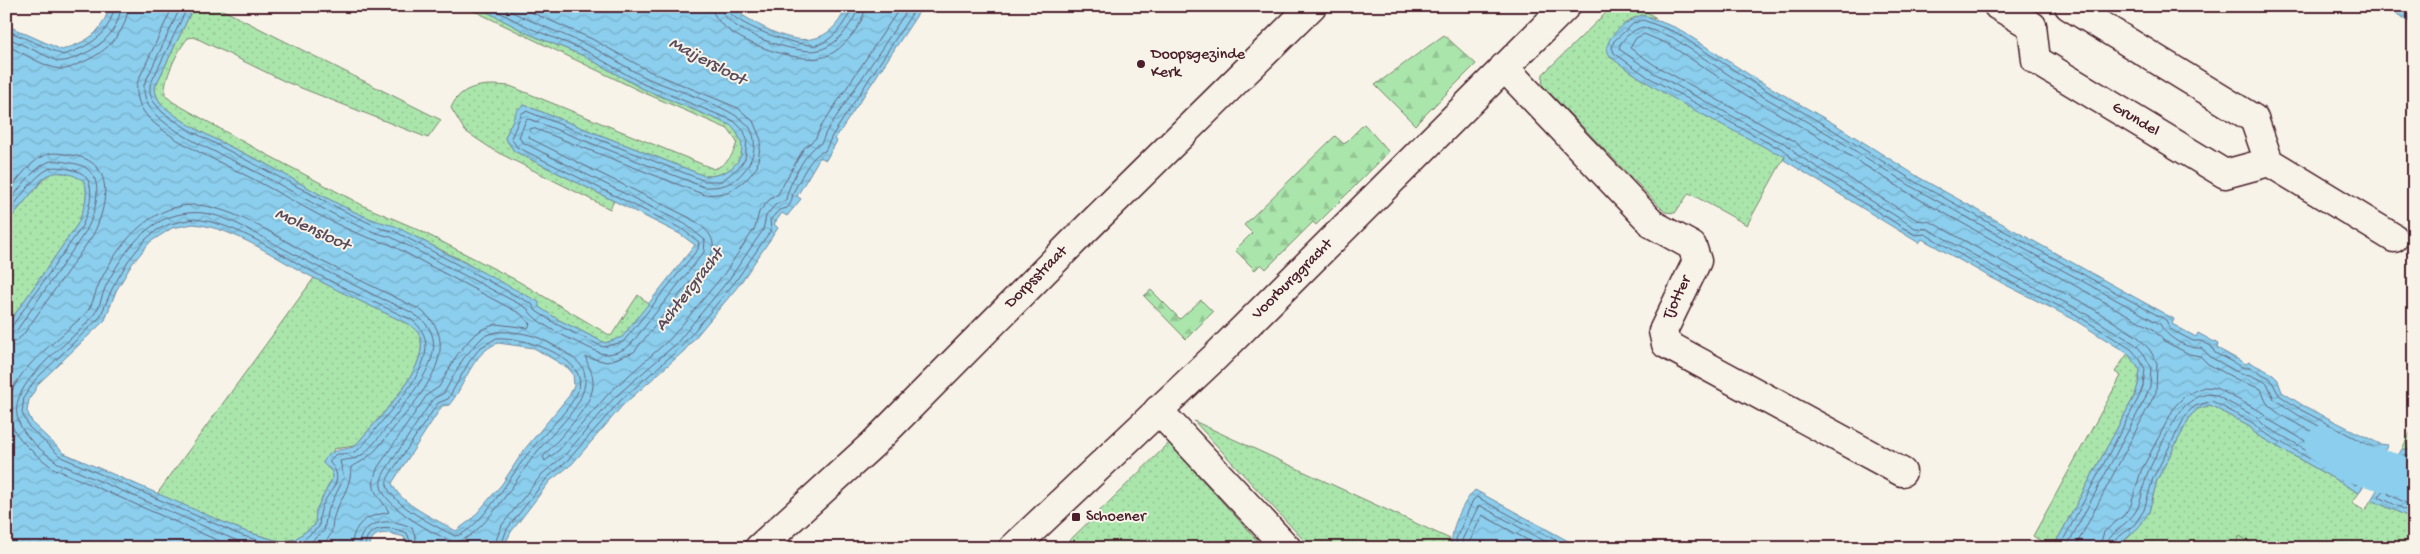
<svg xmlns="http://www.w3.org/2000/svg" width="2420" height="554" font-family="'Gochi Hand',sans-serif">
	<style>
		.grass { fill: url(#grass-dots); stroke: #7a826c }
		.forest { fill: url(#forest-firs); stroke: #7a826c }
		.pitch { fill: #aae6ac; stroke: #7a826c }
		.water { fill: url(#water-waves); stroke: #71889f; fill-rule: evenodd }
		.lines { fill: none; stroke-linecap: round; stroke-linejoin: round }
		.shore { stroke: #646579; stroke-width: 1 }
		.canal { stroke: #8bceed; stroke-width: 40 }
		.street-casing { stroke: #4a1f2b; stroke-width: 31 }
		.secondary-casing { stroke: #4a1f2b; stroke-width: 31 }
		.street { stroke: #f7f3e8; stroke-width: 28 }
		.secondary { stroke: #f7f3e8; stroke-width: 28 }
		.poi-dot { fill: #4a1f2b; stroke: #f7f3e8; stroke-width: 2 }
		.labels { text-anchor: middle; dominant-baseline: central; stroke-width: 4; stroke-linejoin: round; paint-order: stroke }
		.poi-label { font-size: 16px; fill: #4a1f2b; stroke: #f7f3e8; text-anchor: start }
		.street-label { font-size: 16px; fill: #4a1f2b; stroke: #f7f3e8 }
		.water-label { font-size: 18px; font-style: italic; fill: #5a4b5c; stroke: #f7f3e8 }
	</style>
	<defs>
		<pattern id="grass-dots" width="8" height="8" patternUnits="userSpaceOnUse" patternTransform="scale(1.25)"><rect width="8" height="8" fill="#aae6ac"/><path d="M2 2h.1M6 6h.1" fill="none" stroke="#94c594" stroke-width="1.8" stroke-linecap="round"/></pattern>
		<pattern id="forest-firs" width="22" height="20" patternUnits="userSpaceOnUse" patternTransform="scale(1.25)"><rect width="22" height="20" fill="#aae6ac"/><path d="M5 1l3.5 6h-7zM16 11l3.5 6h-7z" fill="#94c594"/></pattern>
		<pattern id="water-waves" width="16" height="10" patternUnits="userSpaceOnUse" patternTransform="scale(1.25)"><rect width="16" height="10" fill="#8bceed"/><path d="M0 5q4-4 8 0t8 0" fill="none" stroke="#79b0cb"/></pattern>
	</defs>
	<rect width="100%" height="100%" fill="#f7f3e8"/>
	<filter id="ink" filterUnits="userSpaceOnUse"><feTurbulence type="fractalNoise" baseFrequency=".02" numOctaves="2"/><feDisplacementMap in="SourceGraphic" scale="10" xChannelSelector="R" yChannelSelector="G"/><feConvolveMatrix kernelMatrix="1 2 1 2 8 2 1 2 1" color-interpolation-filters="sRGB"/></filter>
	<g filter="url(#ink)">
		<g class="grass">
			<path d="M194 6H215L441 120 428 138 286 82 194 37 188 38C178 49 163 80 165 95L173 102 247 144 366 207 415 228 516 280 611 336 638 295 649 304 622 338 605 343 559 320 463 261 395 227C354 217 303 184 264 163 232 147 195 132 167 109 160 104 155 96 155 87Z"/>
			<path d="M464 6H476L529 34 584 56 641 88 730 125C756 149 735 177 705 176L524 105 517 110 505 138 514 151 614 201 610 209 495 151 465 131 451 108C461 83 487 84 510 86L714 169C727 164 733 156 737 142L728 129 640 91Z"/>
			<path d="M1613 6H1638L1656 18C1632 12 1626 22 1610 39V57L1645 81 1785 156 1747 225 1689 193 1675 213 1665 212 1542 85 1543 74Z"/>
			<path d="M54 172 73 174 84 180C90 194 83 212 77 225L6 327V224L45 177Z"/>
			<path d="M314 278 410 325C415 329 420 333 421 340 427 371 374 422 355 446L334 449 326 466 332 472V479L316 510 315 525 295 539 282 542 244 531 157 494Z"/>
			<polygon points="2128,353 2140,370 2138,385 2135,395 2053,548 2051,548 2033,536 2121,376 2115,372"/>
			<polygon points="2210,405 2250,427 2257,435 2359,493 2352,503 2365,511 2371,500 2414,519 2414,548 2116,548 2131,535 2149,512 2157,480 2191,415 2198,409"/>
			<polygon points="1194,421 1450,539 1452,548 1311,548"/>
			<polygon points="2414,425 2414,450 2402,449"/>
			<polygon points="1169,443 1264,548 1062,548"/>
		</g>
		<g class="forest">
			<polygon points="1444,35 1476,64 1415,125 1375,85"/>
			<polygon points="1364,124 1388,151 1387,154 1316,225 1313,222 1266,269 1261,264 1255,270 1235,250 1252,233 1244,225 1335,136 1344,144"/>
			<polygon points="1151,290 1180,319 1201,300 1213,312 1186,339 1144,296"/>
		</g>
		<polygon class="pitch" points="2240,536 2259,548 2233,548"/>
		<g class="water">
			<path d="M110 6H194L155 87C155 96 160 104 167 109 195 132 232 147 264 163 303 184 354 217 395 226L539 302V307L559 320 605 343 622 337 695 245 680 234 514 151 505 138 517 110 524 105 705 176C735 177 756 149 730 125L641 88 584 56 529 34 476 6H728C767 31 821 67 847 6H923L835 139 837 141 826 160 820 157 797 196 801 199 787 216 782 213 774 224 778 228 739 285 684 351 623 405 572 464 550 481 511 532 503 548H402L405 541 404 537C391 533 370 528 370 548H6V327L77 225C83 212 90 194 84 181 71 173 58 169 45 177L6 224V25L62 50C90 40 100 35 110 6ZM193 224C236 228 276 259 314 278 345 295 378 309 410 325 415 329 420 333 421 340 427 371 374 423 355 446 341 452 330 447 323 463L332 472V479L316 510 315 525 295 539 282 542 244 531 64 453 33 424 27 411 29 400 39 383 105 320 116 291 132 264 150 242 172 228ZM498 343 534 348 568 368 573 374 574 386 569 396 524 450 502 484 472 519 456 531C438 520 399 504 392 483L442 406 449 405C466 385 471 353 498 343Z"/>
			<polygon points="2383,6 2414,6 2414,24"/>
			<path d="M1642 15 1677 28 1756 79 1836 125 1920 178 2174 319 2172 324 2196 337 2198 333 2218 344 2217 348 2246 364 2249 362 2273 374 2277 378 2282 392 2304 406 2380 444 2388 445 2359 493 2257 435 2250 427 2210 405 2198 409 2191 415 2157 480 2149 512 2139 527 2116 548H2053L2135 395 2138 385 2140 370 2127 353 2073 319 1990 277 1922 239 1919 243 1784 160 1785 156 1770 150C1724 125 1676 103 1633 73 1626 68 1617 63 1611 57 1596 41 1629 19 1642 15Z"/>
			<polygon points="2402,449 2414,450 2414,519 2371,500"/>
			<path d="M1475 490 1581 548H1452C1449 531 1463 501 1475 490Z"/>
		</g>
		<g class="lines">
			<g class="shore">
				<path d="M173 6 137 83C135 99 142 113 154 123 182 147 219 161 251 178 292 199 344 233 389 244L521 314 530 324 528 328 496 324 481 330 471 338 457 355 439 387 427 395 378 467C367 492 379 494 389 512 384 514 378 514 373 516 359 520 351 534 352 548"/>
				<path d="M181 6 144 85C143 98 149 109 159 118 185 140 221 154 252 170 294 191 346 226 391 237L527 308C537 327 580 343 600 353 609 356 624 351 631 344L704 252 705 240 685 224 522 142 519 137 526 120 529 119 704 187C721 188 734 184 744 171 754 159 758 141 750 128 737 108 671 89 647 78 627 69 608 54 587 45 558 32 529 21 500 6"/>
				<polyline points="188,6 150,85 150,93 153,101 162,112 189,130 342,210 382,229 394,231 532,304 536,311 556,324 603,347 623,342 698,249 699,242 682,229 517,147 511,138 522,113 526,111 705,181 722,181 738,168 745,159 747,140 744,131 734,121 643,84 586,51 532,29 487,6"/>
				<path d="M517 6 592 39 649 71 738 108 753 121 761 140 757 167 748 178 728 193 705 195 533 128 530 129 529 138 690 218C704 227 720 238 710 257L634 352 607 362 586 357C587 367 594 371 593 386 591 408 557 440 543 457L545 461 559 450 610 392 671 338 724 274 755 228 759 212 769 200 778 194 804 148 816 138 820 128 901 6"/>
				<path d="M712 6C713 37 793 62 819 58 834 56 847 42 855 31 860 23 865 16 865 6"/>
				<path d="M720 6C721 30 798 56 819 50 831 47 842 37 848 27 853 20 857 14 858 6"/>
				<path d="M726 6C728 24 798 47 816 45 827 43 837 33 843 24 847 18 851 13 851 6"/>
				<path d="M6 30 63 55C88 47 111 35 114 6"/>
				<path d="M6 37 57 61C64 62 70 60 76 57 99 49 119 32 121 6"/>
				<path d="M6 45C21 52 44 67 60 69 66 70 72 67 78 64 103 55 127 35 128 6"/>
				<path d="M6 194C18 180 30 160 48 154 55 152 63 154 71 155 116 161 108 205 93 235L23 335 16 341 6 343"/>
				<path d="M6 206C18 191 31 170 48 162 55 159 64 162 71 163 108 167 98 208 86 231L17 330 6 335"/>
				<path d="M6 216C18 201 32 177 50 168 56 166 63 168 69 169 101 173 91 208 81 228L12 326 6 329"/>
				<path d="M194 219C237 223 277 253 315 273 347 290 380 305 412 320 449 349 403 395 383 420 375 429 367 442 358 450 352 454 343 454 336 454L330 460V463C348 482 325 492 321 510 319 516 320 521 319 527L298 544 283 547 243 536 61 457 29 427 22 413 24 397 35 380 100 317 112 289 128 261 146 239 157 230 170 224Z"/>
				<path d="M497 332C510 331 527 333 539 338 550 343 581 359 584 371 587 381 584 391 579 401 568 421 547 438 533 457 518 476 480 542 454 542 435 535 384 507 381 486 380 480 383 475 385 471L433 399 444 393 463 359 476 344 484 336Z"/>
				<path d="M497 338C520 336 587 356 579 388 573 408 543 434 530 451 514 470 479 533 455 536 439 528 390 504 387 485 386 481 388 478 390 474L438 403 448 399 469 362 480 348Z"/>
				<polyline points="2414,455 2404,455 2379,497 2414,514"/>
				<polyline points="2414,461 2408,462 2388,494 2414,507"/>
				<path d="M235 548 53 468C36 455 8 434 8 410 8 375 50 347 73 325 78 320 85 315 89 309 94 301 95 292 99 284 116 247 148 206 192 205 232 204 288 244 323 262 355 278 387 293 419 309 466 342 424 392 398 423 382 442 374 457 351 467 351 485 343 495 336 511 328 529 339 533 317 548"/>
				<path d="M262 548 240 542 58 463C8 427 2 404 47 360 60 347 85 328 95 313 100 306 102 296 105 288 118 261 139 229 167 218 180 213 195 211 209 214 233 218 266 240 288 251 317 267 346 281 376 296 392 304 419 312 429 328 444 353 419 384 405 403 394 417 375 445 362 455 355 460 347 459 340 461L344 478 327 512 324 531 303 548"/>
				<path d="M359 548C358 519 393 517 412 528L416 538 414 548"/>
				<path d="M365 548C364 524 392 526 407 533L410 541 407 548"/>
				<path d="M493 548 502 525 542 474 564 456 615 397 676 344 730 278 763 230 766 216 775 205 786 200C787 188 803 158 812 150 822 139 819 150 826 132L910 6"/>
				<path d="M500 548 507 529 547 478 568 460 620 401 680 348 735 282 771 230 770 220 779 210 787 208C793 202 791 198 794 191 801 178 811 154 825 151L832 136 917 6"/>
				<polyline points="1457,548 1456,539 1473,500 1477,497 1570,548"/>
				<polyline points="1463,548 1462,540 1479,505 1557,548"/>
				<polyline points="1470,548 1470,541 1482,515 1542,548"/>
				<path d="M2059 548 2139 397 2143 386 2145 369 2139 358 2131 349 2075 314 1992 273 1925 234 1915 235 1791 158C1787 150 1780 147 1772 145L1648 77 1614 53 1612 47 1614 41 1634 23 1643 20 1675 32 1754 83 1833 130 1917 183 2166 320 2170 329 2193 341H2201L2211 346 2215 353 2244 368H2250L2270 378 2279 395 2301 410 2378 450 2356 485 2261 431 2253 423 2212 401 2195 406 2187 413 2153 478 2144 510 2135 524 2115 540 2112 548"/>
				<path d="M2066 548 2145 399 2150 386 2151 367 2144 354 2135 344 2078 309 1995 267 1928 229 1915 228 1796 154C1791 146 1783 142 1774 139L1652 72 1619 49C1620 39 1634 29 1643 27L1672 37 1750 89 1830 135 1914 188 2160 324C2166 337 2186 349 2201 348L2212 358 2241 374 2250 375 2267 383 2274 399 2298 415 2370 453 2357 476 2354 477 2265 426 2256 417 2215 395C2204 392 2192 399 2184 407 2175 416 2151 464 2146 477 2143 487 2142 498 2138 507 2131 524 2107 532 2106 548"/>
				<path d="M2075 548 2156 392 2157 363 2150 350 2138 337 2082 302 1999 260 1931 222 1917 220 1802 149 1795 141 1776 132 1656 66 1630 48 1636 38 1644 34 1668 44 1746 95 1826 141 1910 194 2153 329 2164 341 2189 354 2200 356 2208 364 2238 380 2261 389C2263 393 2264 399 2267 403 2284 424 2337 438 2359 456L2354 466 2351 467 2269 420 2260 411 2216 388 2204 387 2186 395 2175 406 2141 471 2131 505 2124 515 2104 532 2099 548"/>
			</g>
			<polyline class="canal" points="2325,445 2351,462 2414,479"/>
			<defs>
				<g id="street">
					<polyline points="1998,6 2032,26"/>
					<polyline points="2069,6 2254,119 2269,162 2394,238"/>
					<polyline points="2032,26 2036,60 2225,174 2269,162"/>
					<polyline points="1504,67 1654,225 1692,246 1697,261 1663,331 1666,344 1902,472"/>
					<polyline points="1158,410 1287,548"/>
					<polyline points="759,548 873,444 1079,236 1312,6"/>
				</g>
				<polyline id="secondary" points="1013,548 1215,357 1566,6"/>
			</defs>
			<use href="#street" class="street-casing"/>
			<use href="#secondary" class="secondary-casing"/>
			<use href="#street" class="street"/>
			<use href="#secondary" class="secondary"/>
		</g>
	</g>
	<g class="poi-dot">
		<circle cx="1141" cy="64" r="5"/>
		<rect x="1071" y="512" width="10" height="10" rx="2.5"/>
	</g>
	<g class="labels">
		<g class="poi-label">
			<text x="1151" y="55">Doopsgezinde<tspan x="1151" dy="18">Kerk</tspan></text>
			<text x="1086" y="517">Schoener</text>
		</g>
		<g class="street-label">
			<text transform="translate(2135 120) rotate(31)">Grundel</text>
			<text transform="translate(1037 278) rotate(-45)">Dorpsstraat</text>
			<text transform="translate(1293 280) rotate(-45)">Voorburggracht</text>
			<text transform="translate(1678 298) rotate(-64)">Tjotter</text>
		</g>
		<g class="water-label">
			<text transform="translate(707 62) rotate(28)">Maijersloot</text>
			<text transform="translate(312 230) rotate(25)">Molensloot</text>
			<text transform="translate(690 290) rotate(-52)">Achtergracht</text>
		</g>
	</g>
	<rect width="2420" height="554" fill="none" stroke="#f7f3e8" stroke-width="25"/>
	<rect x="12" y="12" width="2395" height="529" fill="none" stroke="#4a1f2b" stroke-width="2" filter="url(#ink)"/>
</svg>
